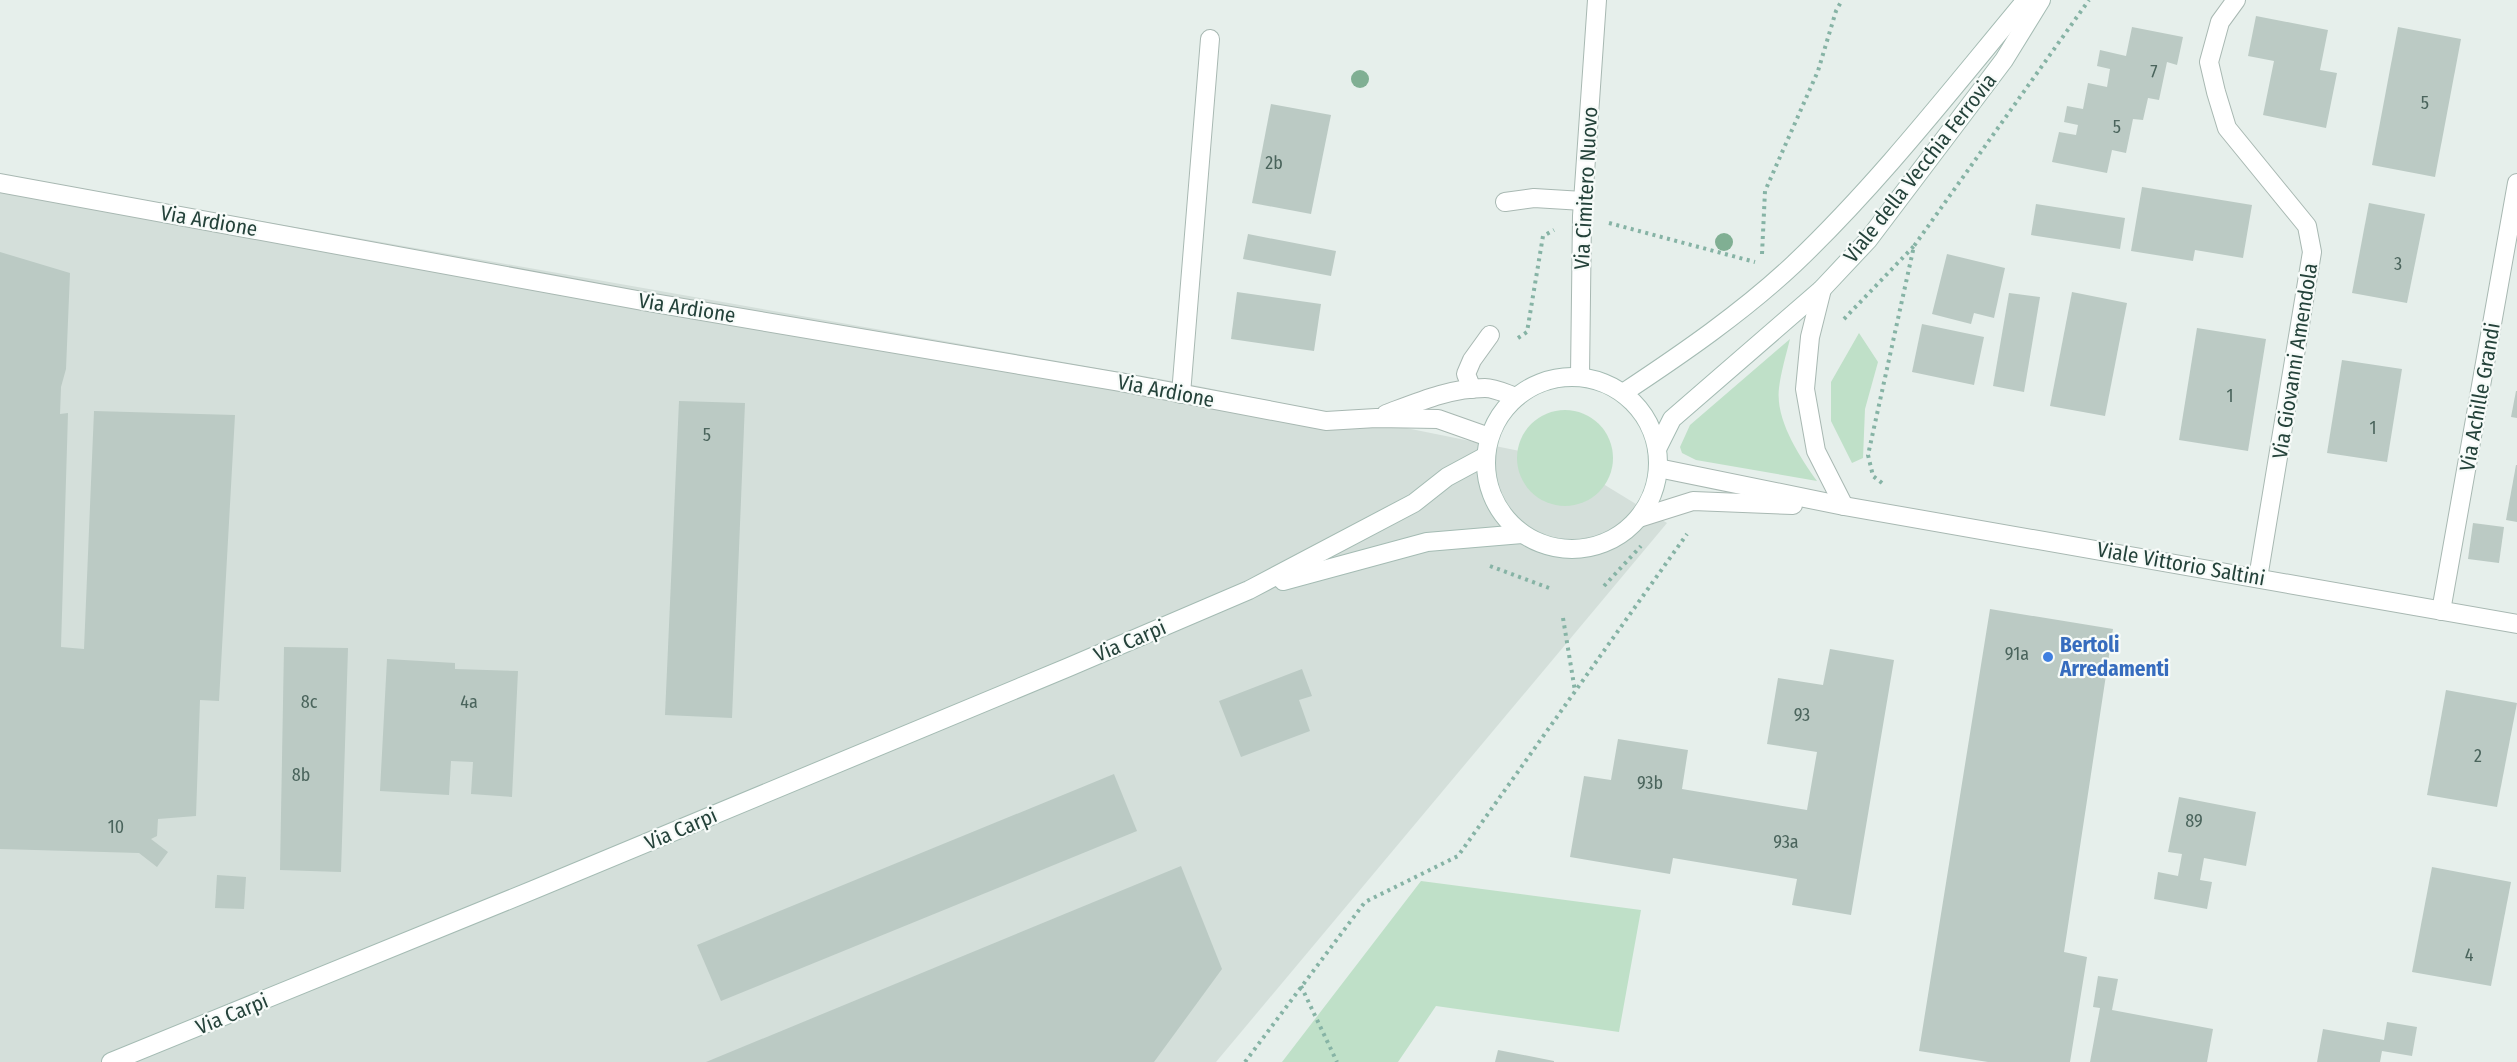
<svg xmlns="http://www.w3.org/2000/svg" width="2517" height="1062" font-family="'Fira Sans Condensed',sans-serif">
	<style>
		.built { fill: #d4dfda }
		.green { fill: #bfe0c8 }
		.building { fill: #bbcac4 }
		.lines { fill: none; stroke-linecap: round; stroke-linejoin: round }
		.minor-casing { stroke: #a8b8b2; stroke-width: 20 }
		.tertiary-casing { stroke: #a8b8b2; stroke-width: 20 }
		.secondary-casing { stroke: #a4bbb3; stroke-width: 20 }
		.path { stroke: #86b3a5; stroke-width: 4; stroke-dasharray: 3 4.5; stroke-linecap: butt }
		.minor { stroke: #fff; stroke-width: 18 }
		.tertiary { stroke: #fff; stroke-width: 18 }
		.secondary { stroke: #fff; stroke-width: 18 }
		.tree { fill: #80af93 }
		.shop-dot { fill: #3f7fe0; stroke: #f7fbf9; stroke-width: 2 }
		.labels { text-anchor: middle; dominant-baseline: central; stroke-width: 4.5; stroke-linejoin: round; paint-order: stroke }
		.number-label { font-size: 18px; fill: #4a645c }
		.street-label { font-size: 21px; fill: #24423a; stroke: #f7fbf9 }
		.shop-label { font-size: 21px; font-weight: bold; fill: #366cbe; stroke: #f7fbf9; text-anchor: start }
	</style>
	<rect width="100%" height="100%" fill="#e6efeb"/>
	<polygon class="built" points="0,175 1183,383 1564,460 1667,523 1216,1062 0,1062"/>
	<g class="green">
		<polygon points="1859,333 1878,362 1865,409 1863,458 1852,463 1831,421 1831,382"/>
		<path d="M1790 339C1786 355 1781 372 1779 388 1775 420 1800 457 1817 481L1696 460 1682 453 1680 447 1690 425Z"/>
		<circle cx="1565" cy="458" r="48"/>
		<polygon points="1421,881 1641,910 1619,1032 1436,1006 1398,1062 1282,1062"/>
	</g>
	<g class="building">
		<polygon points="2256,16 2328,30 2320,70 2337,73 2326,128 2263,115 2274,61 2248,56"/>
		<polygon points="2132,27 2183,37 2177,65 2167,62 2159,100 2148,98 2143,120 2133,119 2126,153 2112,150 2107,173 2052,162 2059,132 2076,135 2078,125 2064,122 2067,106 2083,109 2088,83 2107,87 2110,69 2097,66 2100,50 2126,56"/>
		<polygon points="2398,27 2461,39 2435,177 2372,165"/>
		<polygon points="1271,104 1331,115 1311,214 1252,203"/>
		<polygon points="2142,187 2252,205 2243,258 2195,250 2193,261 2131,251"/>
		<polygon points="2369,203 2425,214 2407,303 2352,293"/>
		<polygon points="2036,204 2125,218 2120,249 2031,235"/>
		<polygon points="1248,234 1336,251 1331,276 1243,259"/>
		<polygon points="0,252 70,273 66,369 61,387 60,414 68,413 61,647 84,649 94,411 235,415 219,701 200,700 196,816 158,819 157,836 151,839 168,852 157,867 139,853 0,849"/>
		<polygon points="1947,254 2005,268 1994,318 1974,313 1971,324 1932,314"/>
		<polygon points="1237,292 1321,304 1314,351 1231,339"/>
		<polygon points="2072,292 2127,303 2105,416 2050,406"/>
		<polygon points="2009,293 2040,297 2024,392 1993,386"/>
		<polygon points="1922,324 1984,337 1974,385 1912,372"/>
		<polygon points="2197,328 2266,339 2248,451 2179,440"/>
		<polygon points="2342,360 2402,369 2387,462 2327,453"/>
		<polygon points="2516,391 2517,391 2517,418 2511,417"/>
		<polygon points="679,401 745,403 732,718 665,715"/>
		<polygon points="2516,465 2517,465 2517,522 2506,520"/>
		<polygon points="2473,523 2504,527 2499,563 2468,559"/>
		<polygon points="1990,609 2113,629 2064,952 2087,957 2070,1062 1988,1062 1919,1051"/>
		<polygon points="284,647 348,648 341,872 280,870"/>
		<polygon points="1830,649 1894,660 1851,915 1792,905 1797,879 1673,858 1670,874 1570,857 1584,776 1611,780 1618,739 1688,750 1682,789 1807,810 1817,752 1767,744 1778,678 1823,685"/>
		<polygon points="387,659 455,663 455,669 518,671 512,797 471,794 473,762 451,761 449,795 380,791"/>
		<polygon points="1302,669 1312,696 1299,700 1310,731 1241,757 1219,701"/>
		<polygon points="2446,690 2517,703 2497,807 2427,795"/>
		<polygon points="1114,774 1137,831 721,1001 697,945"/>
		<polygon points="2179,797 2256,812 2246,866 2204,858 2200,880 2212,882 2207,909 2154,899 2158,872 2178,876 2182,854 2168,852"/>
		<polygon points="1181,866 1222,969 1154,1062 706,1062"/>
		<polygon points="2432,867 2511,882 2491,986 2412,972"/>
		<polygon points="217,875 246,877 244,909 215,908"/>
		<polygon points="2098,976 2118,979 2112,1010 2213,1029 2207,1062 2090,1062 2100,1008 2093,1007"/>
		<polygon points="2387,1022 2417,1027 2412,1056 2382,1051 2380,1062 2317,1062 2323,1029 2384,1040"/>
		<polygon points="1498,1050 1554,1061 1554,1062 1495,1062"/>
	</g>
	<g class="lines">
		<defs>
			<g id="minor">
				<polyline points="2236,0 2220,22 2209,62 2216,92 2227,128 2307,226 2312,252 2258,578"/>
				<polyline points="0,183 648,302 1120,382 1326,421 1376,418 1438,419 1489,437"/>
				<polyline points="1505,202 1534,198 1583,201"/>
				<polyline points="1580,376 1582,216 1597,0"/>
				<polyline points="1472,389 1466,374 1472,360 1490,335"/>
				<polyline points="1181,394 1210,39"/>
				<path d="M1386 414C1418 402 1450 388 1485 388 1495 388 1507 394 1516 397"/>
				<polyline points="2441,611 2517,183"/>
			</g>
			<g id="tertiary">
				<polyline points="1822,289 1810,337 1805,389 1816,451 1844,506"/>
				<polyline points="1658,468 1844,506 2517,624"/>
				<polyline points="1639,518 1693,501 1793,505"/>
			</g>
			<g id="secondary">
				<circle cx="1572" cy="463" r="86"/>
				<path d="M1623 393C1682 354 1743 312 1794 264 1879 183 1951 90 2026 0"/>
				<polyline points="1657,449 1672,419 1822,289 1868,240 2004,60 2041,0"/>
				<polyline points="1283,581 1427,542 1522,534"/>
				<polyline points="111,1062 533,890 1069,667 1249,590 1414,503 1447,477 1486,456"/>
			</g>
		</defs>
		<use href="#minor" class="minor-casing"/>
		<use href="#tertiary" class="tertiary-casing"/>
		<use href="#secondary" class="secondary-casing"/>
		<g class="path">
			<polyline points="1609,223 1755,262"/>
			<polyline points="1762,254 1765,191 1818,71 1836,11 1842,0"/>
			<polyline points="1844,319 1914,246"/>
			<polyline points="1518,338 1527,332 1543,236 1554,230"/>
			<polyline points="1882,483 1873,476 1868,455 1914,246 2089,0"/>
			<polyline points="1490,566 1549,588"/>
			<polyline points="1604,586 1641,546"/>
			<polyline points="1563,618 1575,691"/>
			<polyline points="1301,986 1337,1062"/>
			<polyline points="1245,1062 1365,902 1458,856 1687,534"/>
		</g>
		<use href="#minor" class="minor"/>
		<use href="#tertiary" class="tertiary"/>
		<use href="#secondary" class="secondary"/>
	</g>
	<g class="tree">
		<circle cx="1360" cy="79" r="9"/>
		<circle cx="1724" cy="242" r="9"/>
	</g>
	<circle class="shop-dot" cx="2048" cy="657" r="6"/>
	<g class="labels">
		<g class="number-label">
			<text x="2154" y="72">7</text>
			<text x="2425" y="103">5</text>
			<text x="2117" y="127">5</text>
			<text x="1274" y="163">2b</text>
			<text x="2398" y="264">3</text>
			<text x="2230" y="396">1</text>
			<text x="2373" y="428">1</text>
			<text x="707" y="435">5</text>
			<text x="2017" y="654">91a</text>
			<text x="309" y="702">8c</text>
			<text x="469" y="702">4a</text>
			<text x="1802" y="715">93</text>
			<text x="2478" y="756">2</text>
			<text x="301" y="775">8b</text>
			<text x="1650" y="783">93b</text>
			<text x="2194" y="821">89</text>
			<text x="116" y="827">10</text>
			<text x="1786" y="842">93a</text>
			<text x="2469" y="955">4</text>
		</g>
		<g class="street-label">
			<text transform="translate(1920 168) rotate(-52)">Viale della Vecchia Ferrovia</text>
			<text transform="translate(1586 188) rotate(-87)">Via Cimitero Nuovo</text>
			<text transform="translate(209 221) rotate(10)">Via Ardione</text>
			<text transform="translate(687 308) rotate(9)">Via Ardione</text>
			<text transform="translate(2295 361) rotate(-81)">Via Giovanni Amendola</text>
			<text transform="translate(1166 391) rotate(11)">Via Ardione</text>
			<text transform="translate(2480 397) rotate(-80)">Via Achille Grandi</text>
			<text transform="translate(2181 564) rotate(10)">Viale Vittorio Saltini</text>
			<text transform="translate(1130 641) rotate(-23)">Via Carpi</text>
			<text transform="translate(681 829) rotate(-23)">Via Carpi</text>
			<text transform="translate(232 1014) rotate(-22)">Via Carpi</text>
		</g>
		<g class="shop-label">
			<text x="2060" y="645">Bertoli<tspan x="2060" dy="24">Arredamenti</tspan></text>
		</g>
	</g>
</svg>
